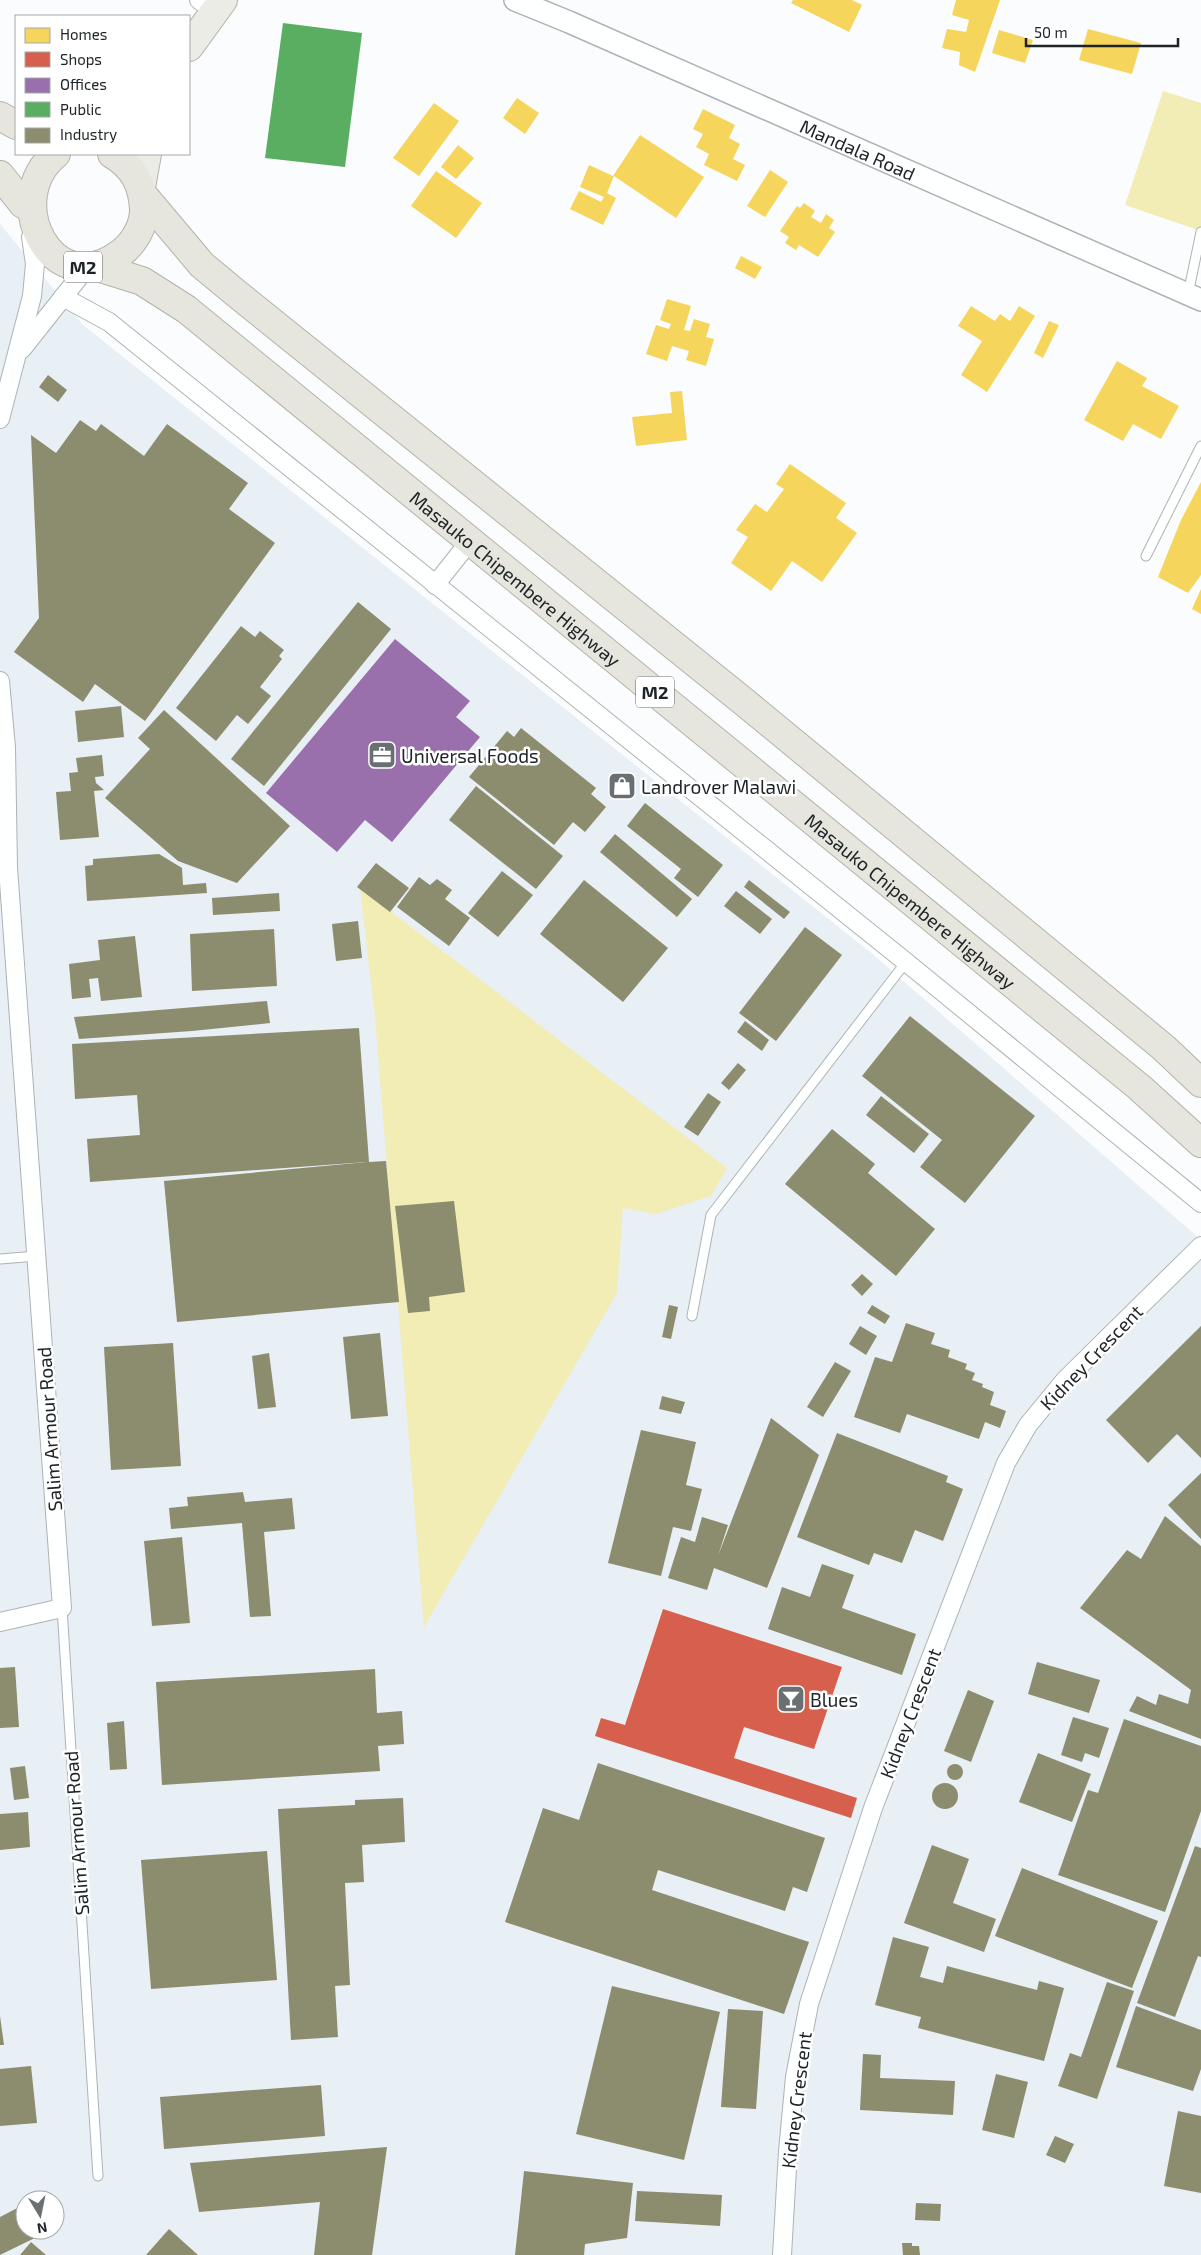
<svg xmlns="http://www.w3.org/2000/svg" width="1201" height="2255" font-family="'Exo 2',sans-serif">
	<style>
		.built { fill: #e8eff5; fill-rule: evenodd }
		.green { fill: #f2ecb5 }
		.homes { fill: #f6d55c }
		.shops { fill: #d6604d }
		.offices { fill: #9970ab }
		.public { fill: #5aae61 }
		.industry { fill: #8c8c6e }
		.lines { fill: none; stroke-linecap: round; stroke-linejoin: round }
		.service-casing { stroke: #afb2b4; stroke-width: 11 }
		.minor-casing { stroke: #afb2b4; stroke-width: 20 }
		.tertiary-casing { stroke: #afb2b4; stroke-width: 24 }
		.primary-casing { stroke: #b3b3a9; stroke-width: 30 }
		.trunk-casing { stroke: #b3b3a9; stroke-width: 30 }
		.service { stroke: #feffff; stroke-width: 9 }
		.minor { stroke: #feffff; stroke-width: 18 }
		.tertiary { stroke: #feffff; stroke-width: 21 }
		.primary { stroke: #ecece6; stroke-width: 28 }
		.trunk { stroke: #e6e6de; stroke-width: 28 }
		.labels { text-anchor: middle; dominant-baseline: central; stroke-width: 5; stroke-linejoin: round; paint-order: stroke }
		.shield { fill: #fff; stroke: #616567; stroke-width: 1 }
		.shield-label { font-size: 18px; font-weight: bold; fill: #1d2326 }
		.street-label { font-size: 19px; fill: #1d2326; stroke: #fff }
		.poi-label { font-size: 19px; fill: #1d2326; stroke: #fff; text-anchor: start }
	</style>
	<rect width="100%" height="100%" fill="#fafcfd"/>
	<path class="built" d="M0 224 83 325 870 952 1201 1240V2255H0ZM25 2200H55V2230H25Z"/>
	<g class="green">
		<polygon points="1163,91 1201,103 1201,231 1125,205"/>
		<polygon points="360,888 727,1168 711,1196 656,1214 623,1208 617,1293 424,1627 375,1017"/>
	</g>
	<g class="homes">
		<polygon points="793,0 852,0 862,5 849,32 791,3"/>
		<polygon points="956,0 1000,0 975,72 959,65 960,52 942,48 947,29 966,32 969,20 952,15"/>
		<polygon points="1088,29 1141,43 1132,74 1079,60"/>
		<polygon points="999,30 1033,40 1025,63 992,53"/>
		<polygon points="517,98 539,113 525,134 503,118"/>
		<polygon points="434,103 459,121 419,176 393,158"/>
		<polygon points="703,109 735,125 729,138 740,144 733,159 745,165 737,181 704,165 709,154 696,147 703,134 693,129"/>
		<polygon points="640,135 704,177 676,218 614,176 607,193 616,198 603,225 570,209 579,191 601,202 604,197 580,187 589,165 613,176"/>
		<polygon points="458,145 474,158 456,179 441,167"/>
		<polygon points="770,170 788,182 765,217 747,206"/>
		<polygon points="436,171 482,203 456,238 411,206"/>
		<polygon points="804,203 815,211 811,217 821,223 826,214 834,220 829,228 835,232 818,257 799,245 796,250 785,243 789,237 780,231 797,206 800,208"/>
		<polygon points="741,256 762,267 755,279 735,268"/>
		<polygon points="667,299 691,306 684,330 690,331 694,319 710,324 706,337 714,339 706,366 686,360 689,351 672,346 667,361 646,354 656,325 669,329 671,324 660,320"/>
		<polygon points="971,306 995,321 1000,314 1010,321 1019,306 1035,316 987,392 961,375 982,341 958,326"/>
		<polygon points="1049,321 1059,325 1043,358 1034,353"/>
		<polygon points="1117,361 1147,378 1142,386 1179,406 1161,439 1133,424 1123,441 1084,420"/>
		<polygon points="682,391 687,440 636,446 632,417 672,413 670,392"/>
		<polygon points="790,464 846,503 836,518 857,533 822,582 792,561 771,591 731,563 748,537 736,530 755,504 767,512 784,489 776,484"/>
		<polygon points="1201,482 1201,575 1188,593 1158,577 1181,520"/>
		<polygon points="1201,589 1201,614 1192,609"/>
	</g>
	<polygon class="shops" points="663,1609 842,1667 814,1749 744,1727 734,1758 857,1798 851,1818 595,1736 601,1718 625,1725"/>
	<polygon class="offices" points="395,639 470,701 456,717 480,737 392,842 365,820 337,852 266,793"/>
	<polygon class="public" points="283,23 362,33 345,167 265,158"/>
	<g class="industry">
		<polygon points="48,375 67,390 58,402 39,387"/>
		<polygon points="80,420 96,431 101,424 144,456 167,424 248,483 229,509 275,543 145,721 95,684 83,702 14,652 39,618 31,435 56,453"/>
		<polygon points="358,602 391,629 264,786 231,759"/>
		<polygon points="241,626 255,637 260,631 284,650 279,656 282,659 260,687 271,696 248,724 237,715 216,741 176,708"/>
		<polygon points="121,706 124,737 78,742 75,711"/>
		<polygon points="164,710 290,826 237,883 178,861 105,798 150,749 138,738"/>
		<polygon points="521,728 596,788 591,794 606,807 585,832 573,822 554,845 469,777 507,731 514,737"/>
		<polygon points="102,755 104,776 95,777 96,783 104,790 94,791 99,837 60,840 56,792 71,791 69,773 78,772 76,758"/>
		<polygon points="476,786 563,856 536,889 449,820"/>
		<polygon points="645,803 723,865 698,897 674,878 681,869 627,826"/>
		<polygon points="615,834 692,899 677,917 600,852"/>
		<polygon points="159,854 182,868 183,885 206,883 207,893 87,901 85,866 93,865 93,859"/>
		<polygon points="376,863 409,888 390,912 357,887"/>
		<polygon points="502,871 533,895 498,937 468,913"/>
		<polygon points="419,877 430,885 437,879 452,890 445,899 470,918 449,946 397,907"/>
		<polygon points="584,880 668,948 623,1002 540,934"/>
		<polygon points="749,880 790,912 784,919 744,887"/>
		<polygon points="736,891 772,919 760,934 724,906"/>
		<polygon points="279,893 280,911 213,915 212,898"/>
		<polygon points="358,921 362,958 336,961 332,924"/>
		<polygon points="805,927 842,955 776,1041 739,1013"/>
		<polygon points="274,929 277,986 192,991 190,934"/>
		<polygon points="135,936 142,997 101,1001 98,978 89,979 91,997 72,999 69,964 100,960 98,940"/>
		<polygon points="267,1001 270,1023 192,1031 79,1039 74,1017"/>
		<polygon points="910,1016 1035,1116 965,1203 920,1167 942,1140 862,1076"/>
		<polygon points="745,1021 769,1040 762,1051 737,1032"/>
		<polygon points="359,1028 369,1162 386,1161 399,1302 177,1322 164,1181 367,1162 90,1182 87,1139 140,1135 137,1095 75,1099 72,1044"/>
		<polygon points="738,1063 746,1070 729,1090 721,1083"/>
		<polygon points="708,1093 721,1102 698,1136 684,1127"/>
		<polygon points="881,1096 929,1134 914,1153 866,1115"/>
		<polygon points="832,1129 875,1164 868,1173 935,1229 896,1276 785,1184"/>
		<polygon points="454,1201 465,1292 429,1297 430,1311 408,1313 395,1206"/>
		<polygon points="862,1274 873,1284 862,1296 851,1285"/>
		<polygon points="669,1305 678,1307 671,1339 662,1337"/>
		<polygon points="872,1305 890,1316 885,1324 867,1313"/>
		<polygon points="906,1323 935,1333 931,1344 950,1350 948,1357 967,1364 965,1369 975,1373 972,1380 983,1384 982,1387 994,1392 990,1405 1006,1411 1000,1428 985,1422 979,1439 907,1414 900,1433 854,1417 875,1357 892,1362"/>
		<polygon points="860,1326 877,1336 866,1355 849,1344"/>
		<polygon points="1201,1326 1201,1458 1177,1434 1148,1463 1106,1420"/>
		<polygon points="380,1333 388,1416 351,1419 343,1337"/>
		<polygon points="173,1343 181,1466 111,1470 104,1347"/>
		<polygon points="269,1353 276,1407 258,1409 252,1356"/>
		<polygon points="835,1362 851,1371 823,1417 807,1407"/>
		<polygon points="662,1396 685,1402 681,1414 659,1409"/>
		<polygon points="771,1418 819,1455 767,1588 714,1568 707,1590 668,1578 681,1537 695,1542 702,1517 728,1525 718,1556"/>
		<polygon points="641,1430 696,1442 686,1485 702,1489 691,1531 673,1527 661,1576 608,1563"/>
		<polygon points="837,1433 948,1476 946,1482 963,1489 943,1541 915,1530 902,1563 874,1553 869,1565 797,1537"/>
		<polygon points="1201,1473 1201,1539 1168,1505"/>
		<polygon points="243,1492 245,1502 292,1498 295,1529 264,1532 271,1616 250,1617 242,1523 171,1529 169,1508 188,1506 187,1497"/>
		<polygon points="1165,1516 1201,1546 1201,1739 1129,1711 1137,1696 1156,1705 1159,1694 1188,1704 1191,1690 1080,1608 1127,1550 1141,1559"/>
		<polygon points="182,1537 190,1623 152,1626 144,1541"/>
		<polygon points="822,1564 854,1575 842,1608 916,1634 902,1675 768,1629 782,1587 810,1597"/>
		<polygon points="1037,1662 1100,1680 1089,1713 1028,1694"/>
		<polygon points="15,1667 19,1727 0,1728 0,1668"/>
		<polygon points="375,1669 377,1713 402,1711 404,1744 378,1746 380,1771 162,1785 156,1682"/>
		<polygon points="968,1690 994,1701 971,1762 944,1751"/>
		<polygon points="1073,1717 1109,1728 1099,1758 1085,1753 1082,1762 1061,1755"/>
		<polygon points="1124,1719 1201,1746 1201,1811 1165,1912 1058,1875 1088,1790 1098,1793"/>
		<polygon points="124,1721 127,1769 110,1770 107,1723"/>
		<polygon points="1038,1753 1091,1774 1072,1822 1019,1802"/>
		<polygon points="598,1763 825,1838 807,1892 793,1887 785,1911 658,1870 652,1890 809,1942 784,2014 505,1922 543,1808 579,1820"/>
		<circle cx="955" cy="1772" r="8"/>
		<polygon points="25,1766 29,1798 14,1800 10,1768"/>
		<circle cx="945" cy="1796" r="13"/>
		<polygon points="403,1798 405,1842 362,1845 364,1882 345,1883 350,1985 335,1986 338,2037 291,2040 278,1809 355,1805 355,1800"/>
		<polygon points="28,1812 30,1847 0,1850 0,1814"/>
		<polygon points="932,1845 969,1859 953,1903 996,1919 984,1952 904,1923"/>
		<polygon points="1195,1846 1201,1848 1201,1957 1198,1956 1175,2017 1137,2003"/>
		<polygon points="267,1851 277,1980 151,1989 141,1860"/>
		<polygon points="1022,1868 1158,1921 1132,1988 995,1936"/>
		<polygon points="893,1937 929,1947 920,1977 943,1983 947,1966 1037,1990 1039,1981 1064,1988 1044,2061 918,2028 921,2017 875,2005"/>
		<polygon points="1107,1982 1134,1991 1097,2099 1058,2086 1070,2053 1081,2057"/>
		<polygon points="612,1986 720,2012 684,2160 576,2134"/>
		<polygon points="1136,2006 1201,2030 1201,2069 1193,2091 1116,2067"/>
		<polygon points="728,2009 763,2011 756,2109 721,2107"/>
		<polygon points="0,2016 4,2045 0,2045"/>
		<polygon points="863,2054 881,2055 880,2078 955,2081 953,2115 860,2110"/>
		<polygon points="31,2066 37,2123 0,2126 0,2069"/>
		<polygon points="996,2074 1028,2082 1014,2138 982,2130"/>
		<polygon points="321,2085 325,2136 164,2149 160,2097"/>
		<polygon points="1178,2111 1201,2116 1201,2193 1164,2186"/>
		<polygon points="1055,2136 1074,2144 1065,2163 1046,2155"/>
		<polygon points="387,2147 372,2255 314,2255 320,2202 199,2212 190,2163"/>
		<polygon points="524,2171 633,2183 627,2238 585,2244 584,2255 515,2255"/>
		<polygon points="637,2191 722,2195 720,2226 635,2221"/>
		<polygon points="916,2203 941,2204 940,2221 915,2220"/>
		<polygon points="25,2204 25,2230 41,2230 43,2234 0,2255 0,2217"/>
		<polygon points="169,2229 198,2255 146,2255"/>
		<polygon points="31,2242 46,2255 20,2255"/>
		<polygon points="902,2243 912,2243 912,2246 919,2246 920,2255 903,2255"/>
	</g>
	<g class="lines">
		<defs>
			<g id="service">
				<polyline points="1188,294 1201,232"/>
				<polyline points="1146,556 1201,446"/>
				<polyline points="0,1259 37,1256"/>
				<polyline points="692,1316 711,1215 906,962"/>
				<polyline points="62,1608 98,2176"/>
			</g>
			<g id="minor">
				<polyline points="199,0 215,11"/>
				<polyline points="63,297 109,322 906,962 1201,1203"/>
				<polyline points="22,349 87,267"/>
				<polyline points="0,419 32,296 35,264 31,237"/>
				<polyline points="435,585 470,541"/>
				<polyline points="0,681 6,748 8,868 62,1608 0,1622"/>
				<polyline points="782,2255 788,2151 795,2077 809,2004 873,1808 1006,1463 1028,1425 1065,1380 1201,1246"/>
			</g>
			<g id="tertiary">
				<path id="s1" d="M515 0 569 22 1201 300"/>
			</g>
			<g id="primary">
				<polyline points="189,47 223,0"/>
				<polyline points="141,187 147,154"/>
			</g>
			<g id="trunk">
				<polyline points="0,116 16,125"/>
				<path d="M56 154C0 199 52 305 121 253 134 243 144 226 144 210 143 185 134 167 112 154"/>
				<polyline points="0,175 23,204"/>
				<polyline points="143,195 202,265 237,294 743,701 1164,1048 1201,1083"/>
				<path id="s2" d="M94 266 142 281 186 309 1139 1087 1201 1143"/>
			</g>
		</defs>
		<use href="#service" class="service-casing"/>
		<use href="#minor" class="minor-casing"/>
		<use href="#tertiary" class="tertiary-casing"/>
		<use href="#primary" class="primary-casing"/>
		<use href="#trunk" class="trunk-casing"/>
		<use href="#service" class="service"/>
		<use href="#minor" class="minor"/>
		<use href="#tertiary" class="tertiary"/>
		<use href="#primary" class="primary"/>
		<use href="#trunk" class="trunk"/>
	</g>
	<defs>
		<symbol id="office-square" viewBox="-11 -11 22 22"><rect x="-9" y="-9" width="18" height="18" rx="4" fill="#6a6f71" stroke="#fff"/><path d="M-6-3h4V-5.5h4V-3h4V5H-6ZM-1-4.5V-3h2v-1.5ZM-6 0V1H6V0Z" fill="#fff"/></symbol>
		<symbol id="shop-square" viewBox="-11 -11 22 22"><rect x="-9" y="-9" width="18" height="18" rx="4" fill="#6a6f71" stroke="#fff"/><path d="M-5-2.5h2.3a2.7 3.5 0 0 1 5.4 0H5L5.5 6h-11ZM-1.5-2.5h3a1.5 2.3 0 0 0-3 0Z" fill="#fff"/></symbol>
		<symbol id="bar-square" viewBox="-11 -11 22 22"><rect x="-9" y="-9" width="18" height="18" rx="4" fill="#6a6f71" stroke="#fff"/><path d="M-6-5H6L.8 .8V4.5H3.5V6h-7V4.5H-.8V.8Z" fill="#fff"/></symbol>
	</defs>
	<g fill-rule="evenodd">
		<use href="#office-square" x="366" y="739" width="32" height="32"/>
		<use href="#shop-square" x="606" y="770" width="32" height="32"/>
		<use href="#bar-square" x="775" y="1683" width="32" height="32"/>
	</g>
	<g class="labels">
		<g class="shield">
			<rect x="64" y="251.5" width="38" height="31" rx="4"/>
			<rect x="636" y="676.5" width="38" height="31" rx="4"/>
		</g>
		<g class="shield-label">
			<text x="83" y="267">M2</text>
			<text x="655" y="692">M2</text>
		</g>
		<g class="street-label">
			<text stroke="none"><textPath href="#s1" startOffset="374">Mandala Road</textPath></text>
			<text stroke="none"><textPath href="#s2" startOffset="528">Masauko Chipembere Highway</textPath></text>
			<text stroke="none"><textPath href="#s2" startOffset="1038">Masauko Chipembere Highway</textPath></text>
			<text transform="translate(1091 1357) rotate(-46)">Kidney Crescent</text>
			<text transform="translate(49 1429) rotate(-94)">Salim Armour Road</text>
			<text transform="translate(910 1713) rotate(-69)">Kidney Crescent</text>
			<text transform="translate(76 1833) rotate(-94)">Salim Armour Road</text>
			<text transform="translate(796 2100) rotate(-83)">Kidney Crescent</text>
		</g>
		<g class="poi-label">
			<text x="401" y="755">Universal Foods</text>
			<text x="641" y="786">Landrover Malawi</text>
			<text x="810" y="1699">Blues</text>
		</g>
	</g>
	<rect x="15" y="15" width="175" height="140" fill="#ffffff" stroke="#a5a7a8"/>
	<rect x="25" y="28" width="25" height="15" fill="#f6d55c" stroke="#a5a7a8"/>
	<text x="60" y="40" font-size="15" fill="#1d2326">Homes</text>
	<rect x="25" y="52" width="25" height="15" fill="#d6604d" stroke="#a5a7a8"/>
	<text x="60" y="65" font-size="15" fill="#1d2326">Shops</text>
	<rect x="25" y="78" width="25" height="15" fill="#9970ab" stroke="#a5a7a8"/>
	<text x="60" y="90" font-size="15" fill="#1d2326">Offices</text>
	<rect x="25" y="102" width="25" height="15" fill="#5aae61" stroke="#a5a7a8"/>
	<text x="60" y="115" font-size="15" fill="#1d2326">Public</text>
	<rect x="25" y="128" width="25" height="15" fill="#8c8c6e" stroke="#a5a7a8"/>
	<text x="60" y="140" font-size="15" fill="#1d2326">Industry</text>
	<g transform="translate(40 2215) rotate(170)"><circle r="24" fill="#ffffff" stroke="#a5a7a8"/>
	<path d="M0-4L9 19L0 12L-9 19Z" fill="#6a6f71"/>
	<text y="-8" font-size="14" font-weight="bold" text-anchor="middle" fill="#1d2326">N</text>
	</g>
	<path d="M1026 38v8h152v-8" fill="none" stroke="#1d2326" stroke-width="2.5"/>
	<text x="1034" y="38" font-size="15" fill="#1d2326" stroke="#ffffff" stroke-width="4" paint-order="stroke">50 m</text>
</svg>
